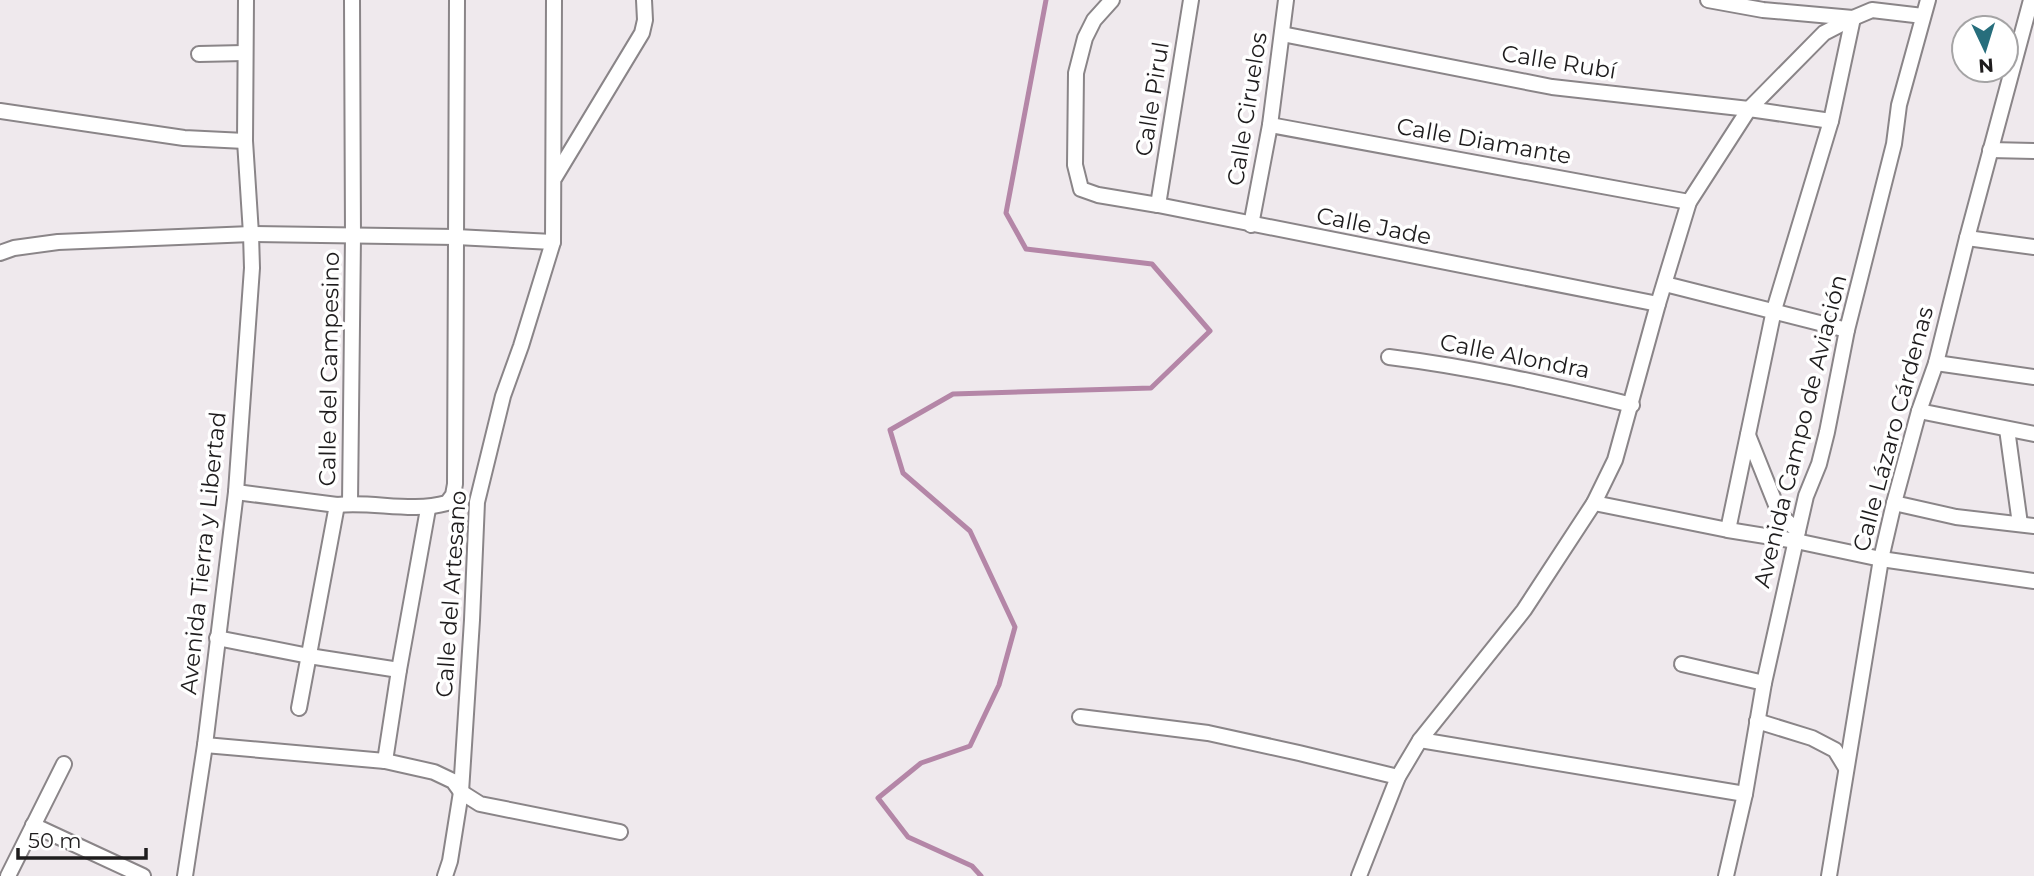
<svg xmlns="http://www.w3.org/2000/svg" width="2034" height="876" font-family="Montserrat,sans-serif">
	<style>
		.lines { fill: none; stroke-linecap: round; stroke-linejoin: round }
		.stream { stroke: #b486a7; stroke-width: 5 }
		.street-casing { stroke: #8a8588; stroke-width: 18 }
		.street { stroke: #fff; stroke-width: 14 }
		.labels { text-anchor: middle; dominant-baseline: central; stroke-width: 7; stroke-linejoin: round; paint-order: stroke }
		.street-label { font-size: 23px; fill: #1e1c1d; stroke: #fff }
	</style>
	<rect width="100%" height="100%" fill="#efe9ed"/>
	<g class="lines">
		<polyline class="stream" points="981,876 972,866 908,837 878,798 921,763 970,746 999,685 1015,627 970,531 903,473 890,430 953,394 1151,388 1210,331 1152,264 1026,249 1006,213 1046,0"/>
		<defs>
			<g id="street">
				<polyline points="1112,0 1094,20 1085,38 1076,73 1075,165 1081,189 1098,195 1158,205 1658,304"/>
				<polyline points="1708,0 1763,10 1853,18 1831,121 1774,310 1728,530"/>
				<polyline points="1282,34 1552,87 1749,109 1831,121"/>
				<polyline points="199,54 244,53"/>
				<polyline points="0,111 184,138 245,141"/>
				<polyline points="1270,125 1689,202"/>
				<polyline points="1990,150 2034,151"/>
				<polyline points="555,177 642,33 645,20 644,0"/>
				<polyline points="1158,205 1191,0"/>
				<polyline points="1251,225 1270,125 1286,0"/>
				<polyline points="1967,238 2034,247"/>
				<polyline points="0,253 14,248 58,242 251,234 456,237 553,242"/>
				<polyline points="1665,284 1847,330"/>
				<path d="M1389 357C1471 367 1551 385 1632 405"/>
				<polyline points="1936,363 2034,377"/>
				<polyline points="1919,411 2034,434"/>
				<polyline points="2007,429 2020,524"/>
				<polyline points="1748,435 1780,515 1798,531"/>
				<path d="M236 492 337 505C374 501 411 513 447 503L453 495 455 484 457 0"/>
				<polyline points="350,503 353,236 352,0"/>
				<polyline points="1594,503 1728,530 1796,541 1881,559 2034,581"/>
				<polyline points="1894,503 1956,517 2034,526"/>
				<polyline points="217,638 309,656 399,670"/>
				<polyline points="1682,664 1764,683"/>
				<polyline points="299,708 337,505"/>
				<polyline points="1080,717 1208,733 1299,753 1398,777"/>
				<polyline points="1757,721 1812,738 1835,750 1846,768"/>
				<polyline points="1420,740 1745,794"/>
				<polyline points="205,745 385,761 434,772 453,781 461,792 480,804 620,832"/>
				<polyline points="385,761 399,670 428,509"/>
				<polyline points="33,825 143,876"/>
				<polyline points="8,876 64,764"/>
				<polyline points="185,876 205,745 236,492 252,268 251,234 245,141 246,0"/>
				<polyline points="445,876 450,861 461,792 472,620 477,502 503,396 521,346 553,242 554,0"/>
				<polyline points="1359,876 1398,777 1420,740 1524,610 1594,503 1615,460 1658,304 1689,202 1749,109 1824,33 1853,18 1872,10 1923,16"/>
				<polyline points="1726,876 1745,794 1764,683 1798,531 1806,496 1819,464 1827,432 1847,330 1894,144 1899,105 1928,0"/>
				<polyline points="1829,876 1881,559 1894,503 1919,411 1936,363 1967,238 2031,0"/>
			</g>
		</defs>
		<use href="#street" class="street-casing"/>
		<use href="#street" class="street"/>
	</g>
	<g class="labels">
		<g class="street-label">
			<text transform="translate(1559 62) rotate(9)">Calle Rubí</text>
			<text transform="translate(1152 99) rotate(-81)">Calle Pirul</text>
			<text transform="translate(1247 109) rotate(-81)">Calle Ciruelos</text>
			<text transform="translate(1484 141) rotate(10)">Calle Diamante</text>
			<text transform="translate(1374 226) rotate(11)">Calle Jade</text>
			<text transform="translate(1515 356) rotate(11)">Calle Alondra</text>
			<text transform="translate(329 369) rotate(-89)">Calle del Campesino</text>
			<text transform="translate(1893 429) rotate(-75)">Calle Lázaro Cárdenas</text>
			<text transform="translate(1800 431) rotate(-76)">Avenida Campo de Aviación</text>
			<text transform="translate(203 553) rotate(-84)">Avenida Tierra y Libertad</text>
			<text transform="translate(451 594) rotate(-86)">Calle del Artesano</text>
		</g>
	</g>
	<g transform="translate(1985 49) rotate(176)"><circle r="33" fill="#ffffff" stroke="#a5a4a5" stroke-width="2"/>
	<path d="M0-5L12 26L0 18L-12 26Z" fill="#276e7c"/>
	<text y="-10" font-size="19" font-weight="bold" text-anchor="middle" fill="#1e1c1d">N</text>
	</g>
	<path d="M18 848v10h128v-10" fill="none" stroke="#1e1c1d" stroke-width="3.5"/>
	<text x="28" y="848" font-size="21" fill="#1e1c1d" stroke="#ffffff" stroke-width="5" paint-order="stroke">50 m</text>
</svg>
